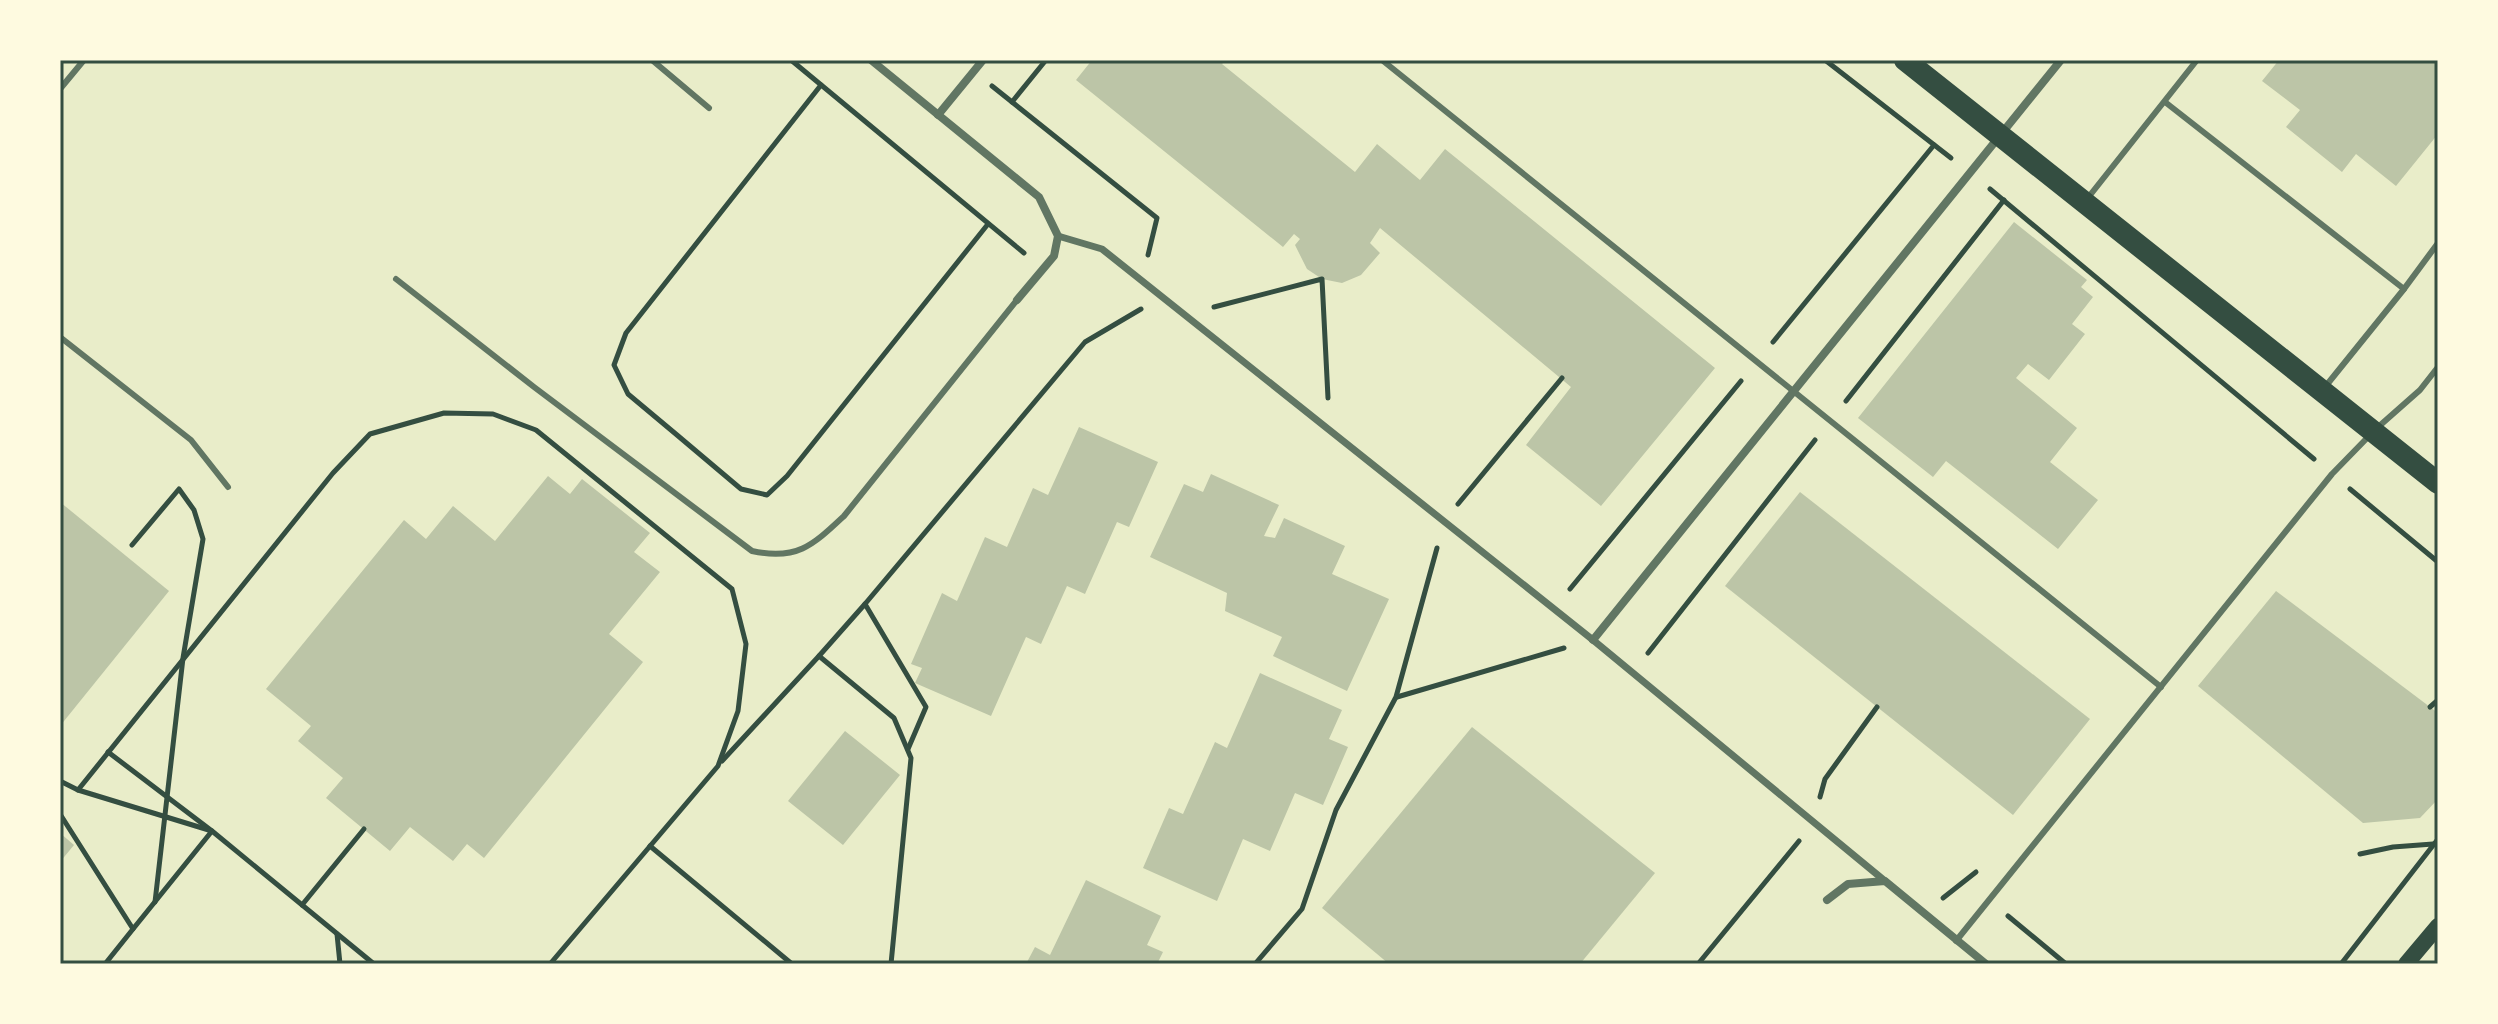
<svg xmlns="http://www.w3.org/2000/svg" width="2498" height="1024" font-family="Cabin,sans-serif">
	<style>
		.building { fill: #bcc5a7 }
		.lines { fill: none; stroke-linecap: round; stroke-linejoin: round }
		.path { stroke: #344e41; stroke-width: 5 }
		.service { stroke: #617663; stroke-width: 6 }
		.pedestrian { stroke: #617663; stroke-width: 7 }
		.minor { stroke: #617663; stroke-width: 8 }
		.secondary { stroke: #344e41; stroke-width: 16 }
		.trunk { stroke: #344e41; stroke-width: 22 }
		.neatline { fill: none; stroke: #344e41; stroke-width: 3 }
	</style>
	<rect width="100%" height="100%" fill="#e9edc9"/>
	<g class="building">
		<polygon points="1092,60 1226,60 1222,64 1355,172 1377,144 1420,180 1445,149 1715,368 1601,506 1526,445 1571,387 1380,228 1370,243 1380,253 1361,275 1342,283 1322,279 1307,269 1295,245 1300,239 1294,234 1283,247 1076,80"/>
		<polygon points="2279,60 2438,60 2438,134 2396,186 2356,154 2342,172 2286,127 2300,110 2262,81"/>
		<polygon points="2014,222 2087,280 2081,287 2093,297 2072,324 2085,334 2049,380 2028,364 2016,378 2077,428 2050,462 2098,500 2058,549 1946,461 1933,477 1858,418"/>
		<polygon points="1079,427 1158,462 1129,527 1117,522 1085,594 1067,586 1041,644 1026,637 991,716 915,683 922,668 911,664 942,593 957,601 985,537 1007,547 1033,488 1048,495"/>
		<polygon points="1211,474 1279,505 1264,536 1275,538 1284,518 1345,546 1332,574 1389,599 1347,691 1273,656 1282,637 1225,611 1227,593 1150,557 1184,484 1203,492"/>
		<polygon points="548,476 570,494 582,479 650,533 634,552 660,572 609,634 643,662 484,858 467,844 453,861 410,827 390,851 326,798 343,778 298,741 311,726 266,689 404,520 426,539 453,506 495,541"/>
		<polygon points="1800,492 2090,719 2013,815 1725,586"/>
		<polygon points="60,502 169,591 60,726"/>
		<polygon points="2276,591 2438,713 2438,799 2420,818 2363,823 2198,686"/>
		<polygon points="1260,673 1342,710 1329,739 1348,747 1323,805 1295,793 1270,851 1243,839 1217,901 1143,868 1169,808 1183,814 1215,742 1227,748"/>
		<polygon points="1472,727 1655,873 1580,964 1389,964 1322,908"/>
		<polygon points="845,731 900,775 843,845 788,801"/>
		<polygon points="60,833 74,845 60,862"/>
		<polygon points="1086,880 1161,916 1147,945 1163,952 1157,964 1026,964 1035,947 1050,955"/>
	</g>
	<g class="lines">
		<g class="path">
			<polyline points="791,60 1024,253"/>
			<polyline points="1825,60 1951,158"/>
			<polyline points="821,85 626,333 614,365 628,394 677,435 741,489 767,495 787,476 988,224"/>
			<polyline points="992,86 1157,218 1148,255"/>
			<polyline points="1012,102 1046,60"/>
			<polyline points="1990,189 2314,459"/>
			<polyline points="1214,307 1322,279 1328,398"/>
			<polyline points="1773,342 1934,145"/>
			<polyline points="1846,401 2004,200"/>
			<polyline points="2350,489 2438,562"/>
			<polyline points="1458,504 1562,378"/>
			<polyline points="132,545 179,489 194,510 203,539 183,658 155,902"/>
			<polyline points="1570,589 1741,381"/>
			<polyline points="865,604 1085,342 1141,309"/>
			<polyline points="1648,653 1815,440"/>
			<polyline points="819,656 865,604 926,707 908,749"/>
			<polyline points="1397,697 1564,648"/>
			<polyline points="2430,707 2438,700"/>
			<polyline points="108,752 212,831 374,964"/>
			<polyline points="722,761 819,656 894,718 911,758 891,964"/>
			<polyline points="60,781 78,790 333,473 370,434 444,413 493,414 536,430 732,589 746,644 738,711 718,766 550,964"/>
			<polyline points="1820,797 1825,779 1877,707"/>
			<polyline points="60,814 133,929 212,831 78,790"/>
			<polyline points="650,846 792,964"/>
			<polyline points="2360,854 2393,847 2433,844"/>
			<polyline points="1943,898 1976,872"/>
			<polyline points="302,905 364,829"/>
			<polyline points="2008,916 2066,964"/>
			<polyline points="337,934 340,964"/>
			<polyline points="105,964 133,929"/>
			<polyline points="1255,964 1302,909 1336,810 1396,697 1437,548"/>
			<polyline points="1698,964 1799,841"/>
			<polyline points="2341,964 2438,839"/>
		</g>
		<g class="service">
			<polyline points="652,60 709,108"/>
			<polyline points="1382,60 2161,687"/>
			<polyline points="60,89 84,60"/>
			<polyline points="2165,102 2404,289 2438,243"/>
			<polyline points="2087,199 2197,60"/>
			<path d="M396 279 534 387 752 551C797 561 813 545 844 516L1017 300"/>
			<polyline points="60,337 191,440 228,487"/>
			<polyline points="2325,387 2404,289"/>
			<polyline points="2377,428 2420,390 2438,367"/>
			<polyline points="1956,941 2332,474 2369,436"/>
		</g>
		<polyline class="pedestrian" points="1058,236 1102,249 1593,640 1885,881"/>
		<g class="minor">
			<polyline points="871,60 1039,197 1058,236 1054,256 1017,300"/>
			<polyline points="938,115 983,60"/>
			<polyline points="1593,640 2061,60"/>
			<polyline points="1827,900 1848,884 1885,881 1986,964"/>
		</g>
		<polyline class="secondary" points="2406,964 2438,926"/>
		<polyline class="trunk" points="1905,60 2438,483"/>
	</g>
	<rect width="2498" height="1024" fill="none" stroke="#fefae0" stroke-width="124"/>
	<rect x="62" y="62" width="2374" height="900" class="neatline"/>
</svg>
